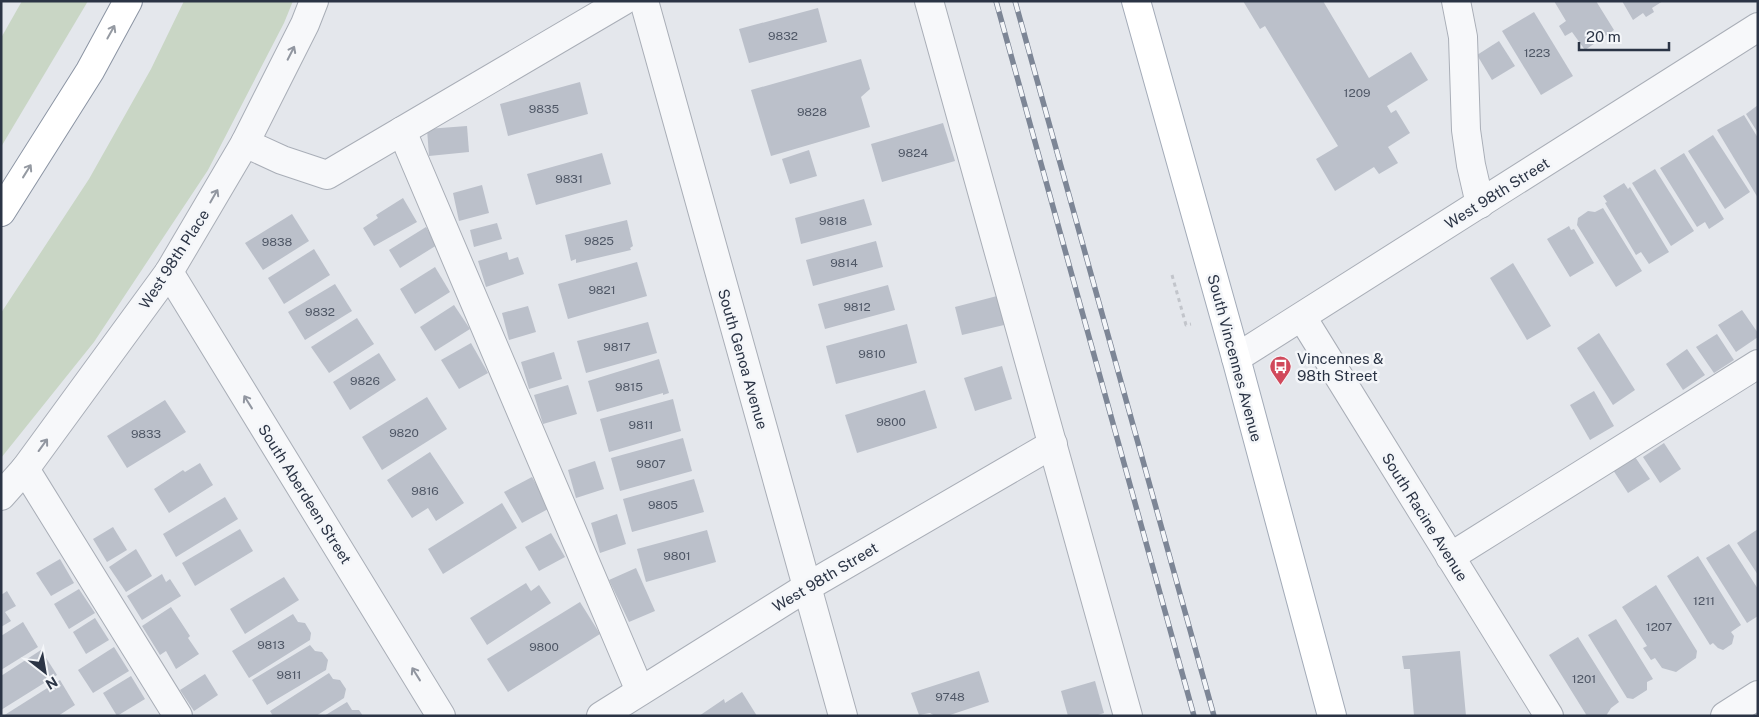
<svg xmlns="http://www.w3.org/2000/svg" width="1759" height="717" font-family="'Public Sans',sans-serif">
	<style>
		.green { fill: #c9d6c5 }
		.building { fill: #bbc0ca }
		.lines { fill: none; stroke-linecap: round; stroke-linejoin: round }
		.minor-casing { stroke: #a9aeb7; stroke-width: 30 }
		.major-casing { stroke: #a3abb8; stroke-width: 30 }
		.highway-casing { stroke: #8b94a3; stroke-width: 30 }
		.path { stroke: #c2c5cb; stroke-width: 3; stroke-dasharray: 4 4; stroke-linecap: butt }
		.minor { stroke: #f7f8fa; stroke-width: 28 }
		.major { stroke: #fff; stroke-width: 28 }
		.highway { stroke: #fff; stroke-width: 28 }
		.rail-casing { stroke: #7d8696; stroke-width: 5.5 }
		.rail { stroke: #f4f6f9; stroke-width: 4; stroke-dasharray: 11; stroke-linecap: butt }
		.oneway { stroke: #959aa2 }
		.oneway2 { stroke: #9196a0 }
		.labels { text-anchor: middle; dominant-baseline: central; stroke-width: 5; stroke-linejoin: round; paint-order: stroke }
		.number-label { font-size: 12px; fill: #4f5766 }
		.street-label { font-size: 15px; fill: #2b3445; stroke: #f4f6f9 }
		.poi-label { font-size: 15px; fill: #2b3445; stroke: #f4f6f9; text-anchor: start }
	</style>
	<rect width="100%" height="100%" fill="#e4e7ec"/>
	<g class="green">
		<polygon points="22,1 88,1 1,147 1,38"/>
		<polygon points="184,1 293,1 284,23 208,170 94,342 1,458 1,313 89,179 151,69"/>
	</g>
	<g class="building">
		<polygon points="1243,1 1323,1 1369,78 1411,52 1428,80 1387,106 1391,113 1396,110 1410,133 1388,147 1398,163 1379,174 1374,167 1335,191 1316,159 1338,146 1265,26 1260,29"/>
		<polygon points="1554,1 1596,1 1614,30 1585,50 1572,32 1565,36 1559,26 1566,21"/>
		<polygon points="1622,1 1663,1 1652,8 1654,12 1646,17 1643,13 1633,20"/>
		<polygon points="818,8 827,42 749,63 739,29"/>
		<polygon points="1534,12 1573,76 1541,95 1502,31"/>
		<polygon points="1499,41 1515,66 1492,80 1477,55"/>
		<polygon points="861,59 870,89 861,97 870,127 771,156 751,90"/>
		<polygon points="580,82 588,114 508,136 500,104"/>
		<polygon points="1758,105 1758,133 1746,114"/>
		<polygon points="1744,115 1758,138 1758,198 1717,130"/>
		<polygon points="943,123 955,161 882,182 871,144"/>
		<polygon points="467,126 469,152 429,156 427,129"/>
		<polygon points="1713,135 1750,192 1725,209 1688,151"/>
		<polygon points="809,150 817,176 790,184 782,159"/>
		<polygon points="602,153 611,184 536,205 527,174"/>
		<polygon points="1684,153 1724,219 1709,229 1705,222 1697,227 1660,168"/>
		<polygon points="1655,169 1694,231 1671,246 1632,183"/>
		<polygon points="1624,183 1628,189 1630,187 1669,252 1649,264 1641,252 1636,255 1605,203 1607,202 1603,196"/>
		<polygon points="482,185 489,213 459,221 453,193"/>
		<polygon points="403,198 417,222 374,246 363,228 378,218 376,215"/>
		<polygon points="864,199 872,225 801,244 795,218"/>
		<polygon points="1603,208 1642,271 1616,287 1577,225 1578,218 1588,211 1595,212"/>
		<polygon points="292,214 309,241 263,270 245,243"/>
		<polygon points="627,220 633,246 630,248 631,250 576,263 576,259 571,261 565,235"/>
		<polygon points="497,223 502,239 474,247 470,230"/>
		<polygon points="1569,226 1571,230 1574,229 1594,263 1570,277 1547,239"/>
		<polygon points="426,227 437,245 400,268 389,250"/>
		<polygon points="876,241 883,267 813,286 806,260"/>
		<polygon points="314,249 330,275 284,304 268,278"/>
		<polygon points="507,252 509,260 518,257 524,274 486,287 478,261"/>
		<polygon points="637,262 647,296 568,319 558,284"/>
		<polygon points="1513,263 1551,326 1527,340 1490,278"/>
		<polygon points="435,267 450,292 415,314 400,289"/>
		<polygon points="335,284 352,311 305,340 288,312"/>
		<polygon points="888,285 895,310 825,329 818,304"/>
		<polygon points="997,296 1004,325 962,335 955,307"/>
		<polygon points="454,305 470,329 435,351 420,327"/>
		<polygon points="528,306 536,332 509,340 502,313"/>
		<polygon points="1742,310 1758,333 1758,337 1736,352 1718,325"/>
		<polygon points="357,318 374,344 329,373 311,347"/>
		<polygon points="648,322 657,353 586,373 577,341"/>
		<polygon points="907,324 917,363 836,384 826,346"/>
		<polygon points="1599,333 1635,390 1613,405 1577,348"/>
		<polygon points="1717,334 1734,360 1714,373 1696,347"/>
		<polygon points="471,343 488,373 459,389 441,360"/>
		<polygon points="1687,349 1705,375 1683,390 1666,364"/>
		<polygon points="554,352 562,379 529,389 521,362"/>
		<polygon points="379,353 396,380 350,410 333,382"/>
		<polygon points="659,359 669,393 663,395 663,393 597,412 588,381"/>
		<polygon points="1002,366 1012,399 975,411 964,378"/>
		<polygon points="568,385 577,414 543,424 534,395"/>
		<polygon points="925,390 937,428 857,453 845,415"/>
		<polygon points="1594,391 1614,426 1590,440 1570,405"/>
		<polygon points="427,397 447,429 382,470 362,437"/>
		<polygon points="673,399 681,431 609,452 600,419"/>
		<polygon points="165,400 186,432 127,468 107,436"/>
		<polygon points="683,438 692,471 620,491 611,458"/>
		<polygon points="1664,443 1681,469 1660,483 1643,457"/>
		<polygon points="430,452 464,503 436,521 428,508 412,518 387,480"/>
		<polygon points="1635,457 1650,479 1628,493 1613,470"/>
		<polygon points="595,461 604,489 576,498 568,470"/>
		<polygon points="200,463 213,485 169,513 154,489 183,470 185,472"/>
		<polygon points="532,477 550,508 522,523 504,492"/>
		<polygon points="694,479 704,512 632,532 623,499"/>
		<polygon points="225,497 238,519 176,557 163,534"/>
		<polygon points="502,503 517,528 443,574 428,549"/>
		<polygon points="617,514 626,544 600,553 591,523"/>
		<polygon points="113,527 127,550 107,562 93,539"/>
		<polygon points="240,529 253,551 195,586 182,563"/>
		<polygon points="1758,529 1758,575 1737,543"/>
		<polygon points="707,530 716,562 646,582 637,549"/>
		<polygon points="551,533 565,557 539,571 525,547"/>
		<polygon points="1729,544 1758,589 1758,616 1747,623 1706,558"/>
		<polygon points="136,549 152,576 126,592 109,567"/>
		<polygon points="1698,556 1741,625 1731,632 1734,636 1732,644 1723,650 1718,648 1713,643 1710,645 1667,576"/>
		<polygon points="60,559 74,583 51,596 36,573"/>
		<polygon points="636,568 655,611 629,622 609,580"/>
		<polygon points="162,574 166,582 170,579 181,596 142,620 127,596"/>
		<polygon points="284,577 299,600 245,634 230,609"/>
		<polygon points="526,583 531,591 539,585 551,603 487,645 470,618"/>
		<polygon points="1656,585 1697,651 1696,658 1676,672 1662,668 1655,658 1651,660 1643,648 1647,646 1622,607"/>
		<polygon points="79,589 95,613 69,629 54,604"/>
		<polygon points="7,591 16,606 5,612 11,621 1,627 1,595"/>
		<polygon points="580,602 600,634 508,692 487,659"/>
		<polygon points="171,607 190,636 188,638 199,654 176,669 166,651 160,655 142,626"/>
		<polygon points="293,614 298,622 305,623 311,633 310,640 249,678 232,651"/>
		<polygon points="95,618 109,640 86,654 73,632"/>
		<polygon points="1616,619 1653,679 1647,682 1647,690 1633,699 1627,698 1588,635"/>
		<polygon points="23,622 38,647 1,670 1,636"/>
		<polygon points="1578,637 1619,702 1611,708 1606,716 1587,716 1549,655"/>
		<polygon points="310,645 315,651 322,652 328,660 326,670 267,705 252,680"/>
		<polygon points="114,647 129,671 93,693 78,670"/>
		<polygon points="41,650 57,675 1,710 1,676"/>
		<polygon points="1460,651 1466,716 1414,716 1410,669 1404,669 1402,656"/>
		<polygon points="979,671 989,702 947,716 935,716 930,713 919,715 911,693"/>
		<polygon points="329,673 333,679 340,680 346,689 344,698 316,716 273,716 270,711"/>
		<polygon points="205,674 218,695 194,711 180,690"/>
		<polygon points="131,676 145,699 117,716 103,693"/>
		<polygon points="60,680 75,705 58,716 3,716"/>
		<polygon points="1095,681 1104,713 1095,716 1068,716 1061,691"/>
		<polygon points="742,692 757,716 699,716 724,699 725,703"/>
		<polygon points="347,702 352,710 359,710 363,716 324,716"/>
	</g>
	<g class="lines">
		<defs>
			<g id="minor">
				<polyline points="644,1 843,716"/>
				<polyline points="929,1 1128,716"/>
				<polyline points="1456,1 1463,37 1466,130 1471,165 1480,204"/>
				<polyline points="402,131 640,691"/>
				<polyline points="245,143 282,160 327,175 623,1"/>
				<polyline points="169,272 441,716"/>
				<polyline points="1302,317 1549,716"/>
				<polyline points="1236,358 1758,27"/>
				<polyline points="25,469 178,716"/>
				<polyline points="1,496 25,469 169,272 245,143 305,24 314,1"/>
				<polyline points="1450,557 1758,364"/>
				<polyline points="601,716 807,587 1053,444"/>
				<polyline points="1725,716 1758,695"/>
			</g>
			<polyline id="major" points="1136,1 1236,358 1332,716"/>
			<polyline id="highway" points="1,212 90,71 128,1"/>
		</defs>
		<use href="#minor" class="minor-casing"/>
		<use href="#major" class="major-casing"/>
		<use href="#highway" class="highway-casing"/>
		<polyline class="path" points="1172,275 1186,325 1191,324"/>
		<use href="#minor" class="minor"/>
		<use href="#major" class="major"/>
		<use href="#highway" class="highway"/>
		<defs>
			<g id="rail">
				<polyline points="996,1 1194,716"/>
				<polyline points="1015,1 1214,716"/>
			</g>
		</defs>
		<use href="#rail" class="rail-casing"/>
		<use href="#rail" class="rail"/>
	</g>
	<defs><path id="oneway-shaft" d="M-6 0H5M1.5-3L5.5 0L1.5 3" fill="none" stroke-width="1.6" stroke-linecap="round" stroke-linejoin="round" transform="scale(1.25)"/></defs>
	<g class="oneway">
		<use href="#oneway-shaft" transform="translate(111 32) rotate(-61)"/>
		<use href="#oneway-shaft" transform="translate(27 171) rotate(-58)"/>
	</g>
	<g class="oneway2">
		<use href="#oneway-shaft" transform="translate(291 53) rotate(-63)"/>
		<use href="#oneway-shaft" transform="translate(214 196) rotate(-60)"/>
		<use href="#oneway-shaft" transform="translate(248 402) rotate(-122)"/>
		<use href="#oneway-shaft" transform="translate(43 445) rotate(-54)"/>
		<use href="#oneway-shaft" transform="translate(416 674) rotate(-122)"/>
	</g>
	<defs>
		<symbol id="bus-pin" viewBox="-11 -11 22 30"><path d="M0 17L-7.5 6A9.5 9.5 0 1 1 7.5 6Z" fill="#d1495b" stroke="#f4f6f9"/><path d="M-5-6H5V4H4V6H2V4H-2V6H-4V4H-5ZM-3.5-4V0h7V-4ZM-3.5 1.2v1.5H-2V1.2ZM2 1.2v1.5H3.5V1.2Z" fill="#fff"/></symbol>
	</defs>
	<g fill-rule="evenodd">
		<use href="#bus-pin" x="1268" y="354" width="25" height="34"/>
	</g>
	<g class="labels">
		<g class="number-label">
			<text x="783" y="36">9832</text>
			<text x="1537" y="53">1223</text>
			<text x="1357" y="93">1209</text>
			<text x="544" y="109">9835</text>
			<text x="812" y="112">9828</text>
			<text x="913" y="153">9824</text>
			<text x="569" y="179">9831</text>
			<text x="833" y="221">9818</text>
			<text x="599" y="241">9825</text>
			<text x="277" y="242">9838</text>
			<text x="844" y="263">9814</text>
			<text x="602" y="290">9821</text>
			<text x="857" y="307">9812</text>
			<text x="320" y="312">9832</text>
			<text x="617" y="347">9817</text>
			<text x="872" y="354">9810</text>
			<text x="365" y="381">9826</text>
			<text x="629" y="387">9815</text>
			<text x="891" y="422">9800</text>
			<text x="641" y="425">9811</text>
			<text x="404" y="433">9820</text>
			<text x="146" y="434">9833</text>
			<text x="651" y="464">9807</text>
			<text x="425" y="491">9816</text>
			<text x="663" y="505">9805</text>
			<text x="677" y="556">9801</text>
			<text x="1704" y="601">1211</text>
			<text x="1659" y="627">1207</text>
			<text x="271" y="645">9813</text>
			<text x="544" y="647">9800</text>
			<text x="289" y="675">9811</text>
			<text x="1584" y="679">1201</text>
			<text x="950" y="697">9748</text>
		</g>
		<g class="street-label">
			<text transform="translate(1497 193) rotate(-32)">West 98th Street</text>
			<text transform="translate(174 259) rotate(-57)">West 98th Place</text>
			<text transform="translate(1235 358) rotate(75)">South Vincennes Avenue</text>
			<text transform="translate(743 359) rotate(74)">South Genoa Avenue</text>
			<text transform="translate(305 494) rotate(58)">South Aberdeen Street</text>
			<text transform="translate(1425 517) rotate(58)">South Racine Avenue</text>
			<text transform="translate(825 577) rotate(-31)">West 98th Street</text>
		</g>
		<g class="poi-label">
			<text x="1297" y="358">Vincennes &amp;<tspan x="1297" dy="17">98th Street</tspan></text>
		</g>
	</g>
	<rect width="1759" height="717" fill="none" stroke="#2b3445" stroke-width="5"/>
	<g transform="translate(45 672) rotate(149)" stroke="#f4f6f9" stroke-width="4" paint-order="stroke">
	<path d="M0-4L9 19L0 12L-9 19Z" fill="#2b3445"/>
	<text y="-8" font-size="14" font-weight="bold" text-anchor="middle" fill="#2b3445">N</text>
	</g>
	<path d="M1579 42v8h90v-8" fill="none" stroke="#2b3445" stroke-width="2.5"/>
	<text x="1586" y="42" font-size="15" fill="#2b3445" stroke="#f4f6f9" stroke-width="4" paint-order="stroke">20 m</text>
</svg>
